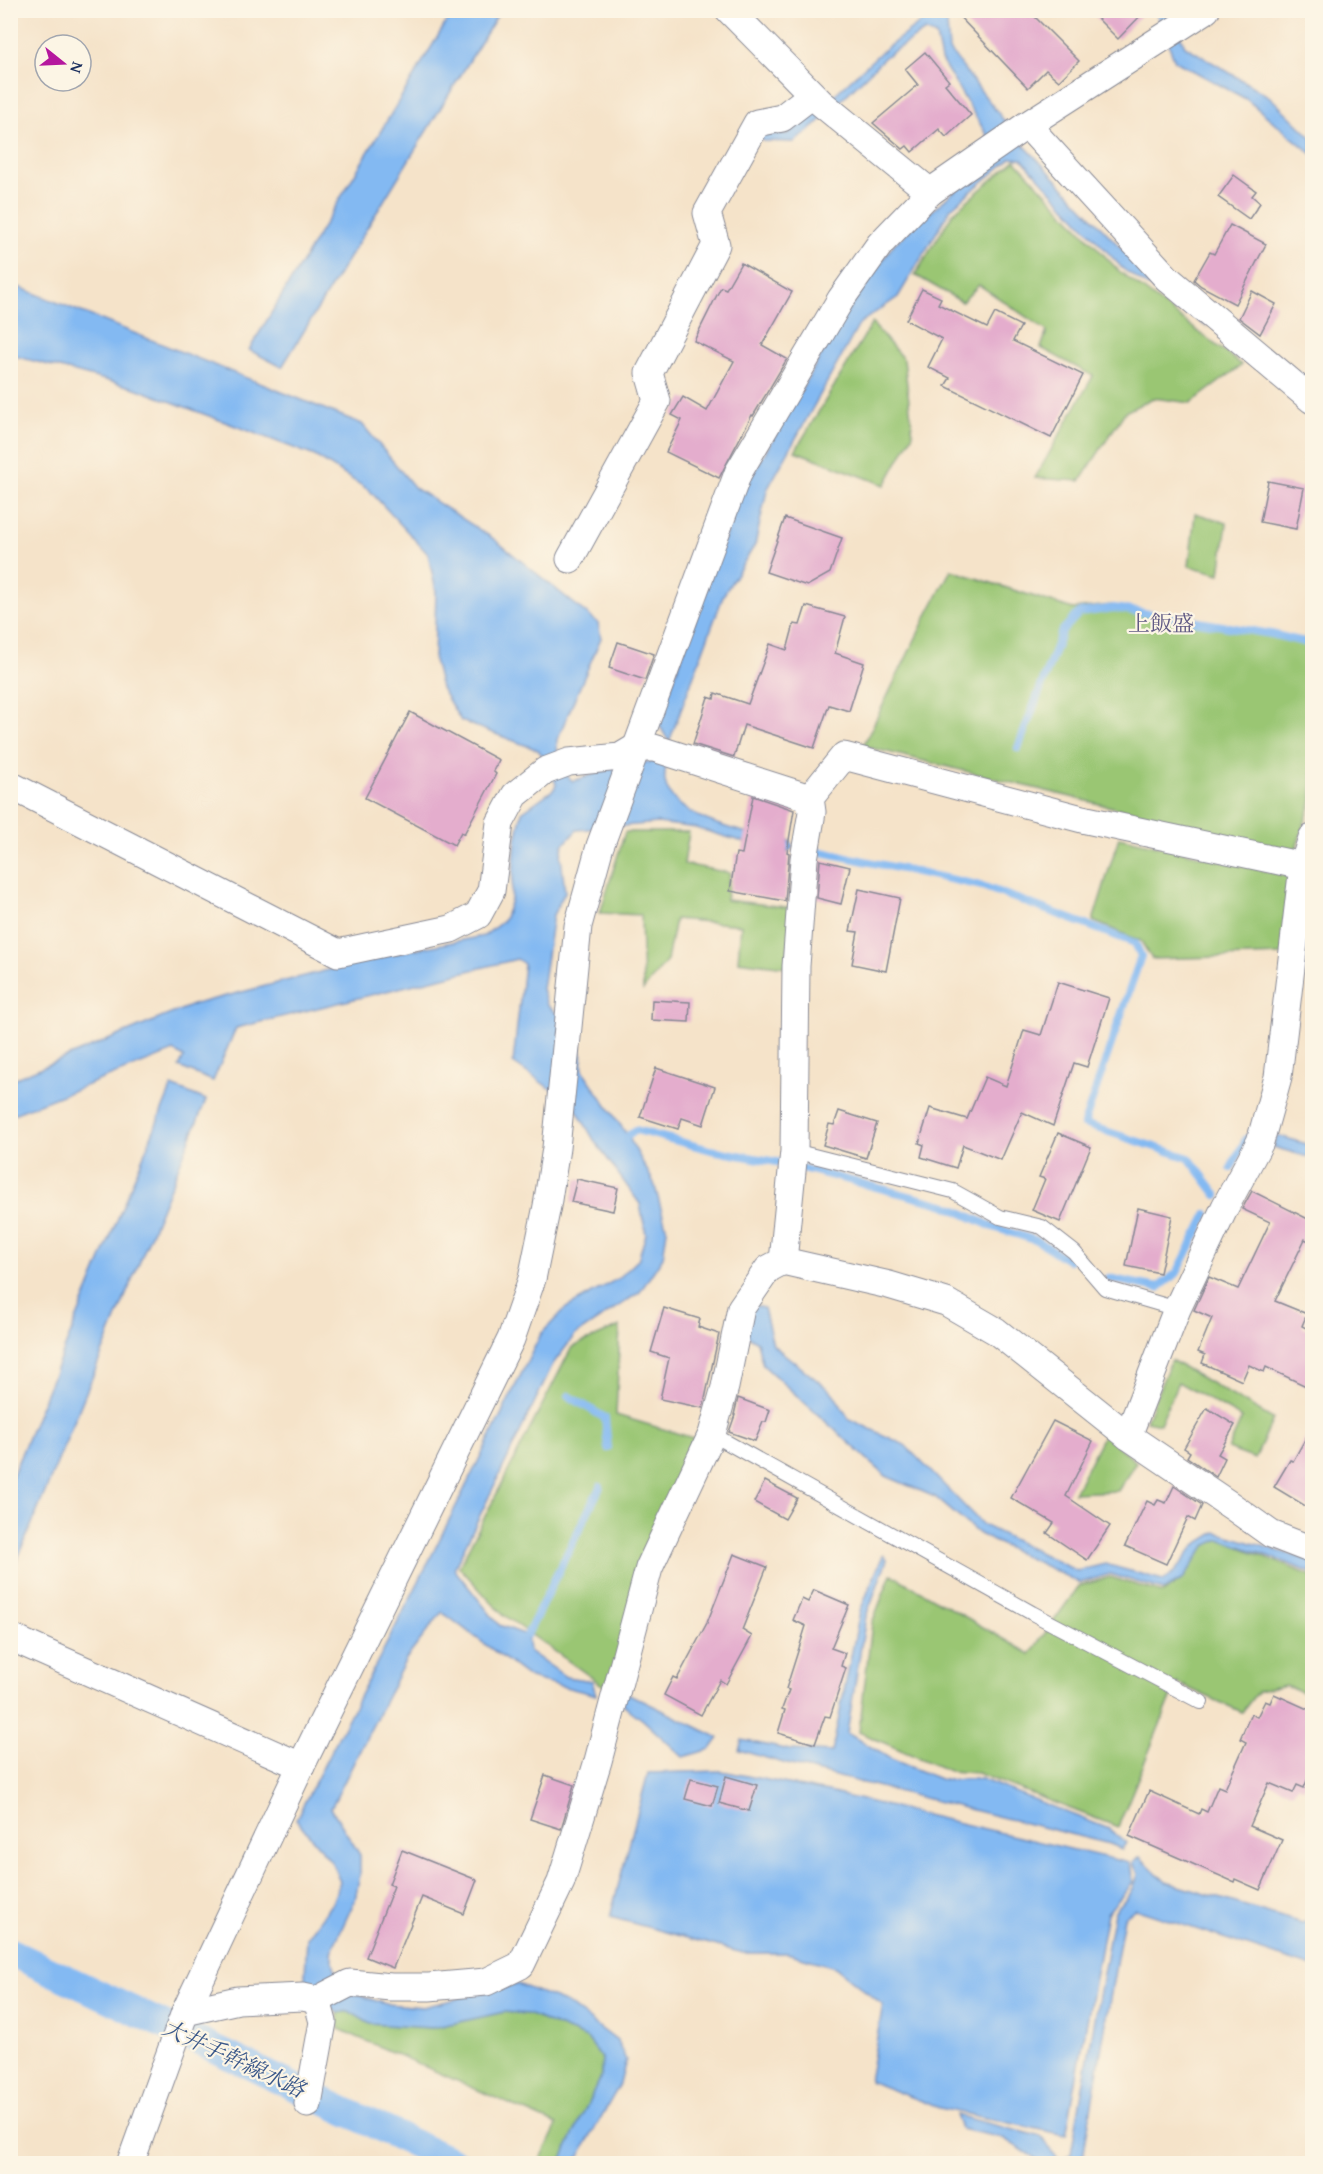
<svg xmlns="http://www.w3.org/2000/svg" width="1323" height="2174" font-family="'Gentium Book Plus','Noto Serif JP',serif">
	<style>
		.green { fill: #9ac673; stroke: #5a7a68; stroke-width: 1.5 }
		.water { fill: #83b9f2; stroke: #4f74a8; stroke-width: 1.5 }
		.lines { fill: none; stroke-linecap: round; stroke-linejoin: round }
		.stream { stroke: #83b9f2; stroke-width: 8 }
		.canal { stroke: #83b9f2; stroke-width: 28 }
		.building { fill: #e4adcd }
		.lane-casing { stroke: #888994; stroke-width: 16 }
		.street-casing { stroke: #888994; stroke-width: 29 }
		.lane { stroke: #fff; stroke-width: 14 }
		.street { stroke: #fff; stroke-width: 27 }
		.labels { text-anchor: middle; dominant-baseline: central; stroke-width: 4.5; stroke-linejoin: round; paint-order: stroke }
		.neighbourhood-label { font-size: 22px; fill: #615b85; stroke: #fcf5e5 }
		.water-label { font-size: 22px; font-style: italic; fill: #3a588a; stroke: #fcf5e5 }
	</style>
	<rect width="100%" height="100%" fill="#fcf5e5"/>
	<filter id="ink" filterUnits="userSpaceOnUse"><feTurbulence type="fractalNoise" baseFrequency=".0167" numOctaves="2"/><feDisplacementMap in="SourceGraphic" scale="12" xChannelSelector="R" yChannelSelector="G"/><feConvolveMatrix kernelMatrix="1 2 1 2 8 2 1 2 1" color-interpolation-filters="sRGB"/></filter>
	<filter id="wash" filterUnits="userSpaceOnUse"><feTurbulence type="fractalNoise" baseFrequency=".008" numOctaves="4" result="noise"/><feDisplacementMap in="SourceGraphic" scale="24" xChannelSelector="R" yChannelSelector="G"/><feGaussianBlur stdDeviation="1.35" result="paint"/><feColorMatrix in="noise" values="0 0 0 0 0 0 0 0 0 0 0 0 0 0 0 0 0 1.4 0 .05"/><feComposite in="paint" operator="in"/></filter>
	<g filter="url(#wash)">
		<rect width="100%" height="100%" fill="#f5e3c9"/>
		<g class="green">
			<polygon points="1015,160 1119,271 1242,365 1191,403 1153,398 1125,412 1080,481 1035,478 1093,376 1041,348 1047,331 979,285 962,302 915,275 953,213"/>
			<polygon points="872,323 904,360 913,434 885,485 795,451"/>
			<polygon points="1195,513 1227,523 1220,574 1189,566"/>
			<polygon points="951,570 1073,609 1112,605 1312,640 1312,801 1295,852 863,746 926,617"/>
			<polygon points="625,832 689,832 684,864 730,873 726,900 793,908 786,967 738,961 741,925 675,919 667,961 643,990 641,915 600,913"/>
			<polygon points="1119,837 1288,876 1284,955 1152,959 1141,941 1093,921"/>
			<polygon points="620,1326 616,1415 700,1440 608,1689 502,1614 459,1567 572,1347"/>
			<polygon points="1171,1360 1273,1419 1255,1459 1228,1449 1242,1418 1178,1382 1160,1424 1146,1421"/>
			<polygon points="1104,1434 1136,1462 1118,1491 1074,1493"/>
			<polygon points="1220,1539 1312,1576 1312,1696 1286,1685 1258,1691 1242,1712 1177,1683 1118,1827 977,1773 949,1771 859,1732 872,1623 891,1574 1030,1654 1079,1586 1110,1577 1163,1593 1183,1579 1205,1546"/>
			<polygon points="349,2011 370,2024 432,2028 504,2012 528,2014 587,2038 602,2058 601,2076 560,2163 539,2163 557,2125 339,2029 338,2013"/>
		</g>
		<g class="water">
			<polygon points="453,11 500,11 282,367 249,350"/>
			<polygon points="936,11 946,11 949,50 1006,123 997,131 1020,141 1140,268 1207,327 1123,269 1022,159 1011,158 951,208 898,297 860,323 767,490 755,545 724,594 669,742 658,723 738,500 842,319 894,244 998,153 941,60 936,36 925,31 886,56 815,126 794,142 763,141 757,135 787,134 807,120 881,52"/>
			<polygon points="1164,11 1184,11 1172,18 1185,46 1270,97 1312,138 1312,154 1246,99 1175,61 1157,15"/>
			<path d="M11 284 362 424 415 488 494 539 598 623 601 638 557 740C556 752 562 774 573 781 602 772 636 757 666 763 666 768 664 776 665 781 671 821 757 836 790 841L793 847 789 851 747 843 696 828 658 823 577 830 563 845 561 856 565 892 553 915 542 989 547 1005 579 1032 583 1071 628 1136 654 1183 667 1230 663 1257 640 1292 575 1335 553 1364 454 1569 499 1625 527 1635 529 1651 566 1677 592 1681 596 1695 530 1678 442 1612 406 1659 331 1808 360 1855V1874L355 1900 331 1952 335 1969 355 1994 386 2004 423 2007 518 1984 567 2003 617 2041 626 2060 620 2084 575 2163H560L601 2076 602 2058 587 2038 528 2014 504 2012 432 2028 370 2024 349 2011 338 2013 307 1985 305 1976 307 1938 332 1903 340 1882 332 1863 296 1819 417 1585 541 1334 566 1308 619 1278 638 1260 646 1234 640 1204 594 1140 574 1105 513 1063 524 964 517 959 236 1028 213 1081 179 1067 184 1057 174 1051 11 1115V1080L195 1004 391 954 484 936 504 920 511 900 516 840 522 812 554 789 556 784 546 760 538 750 461 721 441 688 434 660 436 591 428 554 369 490 315 456 135 388 11 355Z"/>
			<polygon points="172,1086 206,1100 11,1575 11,1479"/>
			<polygon points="1277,1135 1312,1146 1312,1158 1273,1147"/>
			<polygon points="753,1305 764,1308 773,1345 833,1393 849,1419 905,1445 983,1525 1077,1571 1105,1564 1163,1580 1173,1574 1195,1545 1216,1532 1312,1561 1312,1573 1271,1557 1220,1539 1205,1546 1183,1579 1164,1590 1110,1574 1080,1583 979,1534 935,1497 886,1476 763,1365 757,1342 743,1333"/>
			<polygon points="883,1555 887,1560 866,1616 847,1733 891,1759 942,1780 981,1779 1109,1829 1126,1843 1122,1849 1110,1844 787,1764 739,1750 742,1740 790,1750 832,1752 860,1611"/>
			<polygon points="625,1692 719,1738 711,1749 683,1757 643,1720 622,1704"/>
			<polygon points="722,1771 828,1792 1130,1863 1133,1883 1107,1913 1066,2135 939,2108 869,2081 883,2005 835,1967 787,1953 743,1953 610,1917 648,1773"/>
			<polygon points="1140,1857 1166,1882 1302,1923 1312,1920 1312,1967 1135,1909 1124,1917 1082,2163 1038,2163 1038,2160 1003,2138 961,2129 956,2115 1042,2137 1059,2163 1071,2154 1114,1912 1133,1890 1138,1874 1133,1863"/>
		</g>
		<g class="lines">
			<g class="stream">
				<polyline points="1018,748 1062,631 1079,613 1114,608 1271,634 1312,644"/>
				<polyline points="808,849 982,886 1135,943 1141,956 1084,1124 1189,1158 1217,1195"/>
				<polyline points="628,1136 636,1130 711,1150 782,1163 945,1205 993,1227 1038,1241 1069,1261"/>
				<polyline points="1231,1168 1246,1139"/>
				<polyline points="1108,1278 1158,1288 1177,1273 1207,1214"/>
				<polyline points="569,1396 605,1418 608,1448"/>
				<polyline points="527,1635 600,1487"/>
			</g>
			<polyline class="canal" points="10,1952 457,2164"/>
		</g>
		<g id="blocks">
			<g class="building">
				<polygon points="953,10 1028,10 1079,61 1059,81 1046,70 1028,88"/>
				<polygon points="1089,10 1146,10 1118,39"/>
				<polygon points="925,52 949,81 945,84 971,115 946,137 939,129 912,152 907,146 903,149 873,123 918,85 905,69"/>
				<polygon points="1234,175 1256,191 1252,196 1260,203 1249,219 1218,197"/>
				<polygon points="1230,225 1266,244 1235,304 1201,286 1194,280 1210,252 1214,254"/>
				<polygon points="741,263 792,292 762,345 787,359 753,416 752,415 719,478 666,452 682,420 672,415 683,397 707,411 734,361 694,341 721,287 726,289"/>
				<polygon points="922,289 941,298 938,304 987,328 995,313 1021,326 1013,341 1083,375 1051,438 945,386 950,378 928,367 942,339 906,320"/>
				<polygon points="1252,291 1276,304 1260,334 1239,318"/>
				<polygon points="1268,481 1304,488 1296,529 1260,522"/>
				<polygon points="785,518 842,538 830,573 807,586 766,572"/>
				<polygon points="806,606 845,617 835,653 864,663 849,711 829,705 814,748 744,725 734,757 693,744 708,697 714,699 715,693 748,704 770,644 787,650 794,624 800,625"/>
				<polygon points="618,642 654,654 645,680 609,668"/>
				<polygon points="410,712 499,760 493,771 496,774 464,834 461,832 454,845 365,798"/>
				<polygon points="753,796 794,810 787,852 789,853 785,901 730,891 736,853 742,854"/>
				<polygon points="820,860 850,867 841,904 817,898"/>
				<polygon points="859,889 900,898 886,971 852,964 858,932 850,931"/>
				<polygon points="1058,982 1109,998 1087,1067 1074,1063 1053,1126 1022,1112 1001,1160 963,1145 956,1168 921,1157 924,1145 919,1143 930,1108 967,1119 985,1077 1006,1086 1024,1030 1041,1035"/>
				<polygon points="652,1000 690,1002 689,1022 651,1020"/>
				<polygon points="656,1068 715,1087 703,1125 682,1118 678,1129 640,1117"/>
				<polygon points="839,1111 877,1123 866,1158 823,1145 829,1124 834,1125"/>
				<polygon points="1058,1133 1091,1147 1060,1222 1032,1210 1045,1179 1039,1177"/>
				<polygon points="577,1179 618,1188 613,1211 571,1202"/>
				<polygon points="1252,1191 1312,1221 1312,1243 1305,1239 1275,1301 1307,1314 1302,1326 1312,1331 1312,1374 1306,1386 1266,1367 1264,1372 1249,1365 1242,1381 1202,1363 1205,1355 1198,1352 1212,1318 1194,1310 1209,1277 1238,1289 1270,1222 1242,1209"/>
				<polygon points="1138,1208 1172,1216 1160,1273 1126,1266"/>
				<polygon points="664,1308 700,1319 698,1327 719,1334 703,1408 660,1399 669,1358 651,1352"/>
				<polygon points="738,1398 770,1410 766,1422 763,1422 755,1441 729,1432 735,1415 734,1415"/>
				<polygon points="1207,1408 1235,1425 1218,1454 1225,1458 1216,1477 1187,1457 1190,1452 1184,1448"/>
				<polygon points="1053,1421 1093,1441 1066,1496 1110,1526 1087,1560 1047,1533 1054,1523 1011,1498"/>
				<polygon points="1312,1427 1312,1510 1274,1487 1290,1460 1293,1461"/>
				<polygon points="765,1481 797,1498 785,1519 754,1502"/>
				<polygon points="1174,1486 1202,1505 1195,1521 1188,1517 1166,1564 1125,1546 1147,1501 1155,1505 1158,1500 1166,1503"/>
				<polygon points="734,1554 767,1567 742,1630 752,1636 726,1684 720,1680 701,1715 664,1695 673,1677 677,1679 707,1623"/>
				<polygon points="814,1590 849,1605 831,1648 845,1653 841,1666 846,1668 830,1717 825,1716 815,1744 778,1733 785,1710 782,1709 789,1690 786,1689 806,1626 793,1620 802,1599 808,1602"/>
				<polygon points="1274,1694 1312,1711 1312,1768 1304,1788 1297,1785 1293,1793 1269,1783 1250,1826 1282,1840 1260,1890 1235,1879 1234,1882 1129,1836 1149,1791 1199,1814 1201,1809 1207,1812 1218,1786 1225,1789 1246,1742 1240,1739 1251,1714 1257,1717 1265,1701 1270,1703"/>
				<polygon points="545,1775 574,1785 561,1829 530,1819"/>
				<polygon points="726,1776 757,1785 749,1811 719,1803"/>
				<polygon points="691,1779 718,1786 712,1806 685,1799"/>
				<polygon points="402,1850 477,1880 464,1914 422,1897 393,1968 366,1957 394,1886 389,1884"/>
			</g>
		</g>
	</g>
	<g filter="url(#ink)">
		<use href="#blocks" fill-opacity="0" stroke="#888994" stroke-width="1.5"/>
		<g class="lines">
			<defs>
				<g id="lane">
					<polyline points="794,1151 953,1191 1000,1217 1042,1227 1074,1252 1105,1288 1177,1309"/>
					<polyline points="712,1434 1032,1613 1201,1702"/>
				</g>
				<g id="street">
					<polyline points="729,10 821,103 930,192"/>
					<polyline points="1027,125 1167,278 1312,400"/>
					<polyline points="570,559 657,401 649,373 716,245 707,213 757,123 782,118 812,95"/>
					<polyline points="10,785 338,953 451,929 478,915 491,891 500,823 515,795 545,771 569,762 620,757 635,748 654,748 810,798"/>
					<polyline points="783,1261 889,1285 946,1302 996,1331 1128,1436 1233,1507 1271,1534 1312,1550"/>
					<polyline points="1128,1436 1177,1309 1225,1207 1260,1142 1278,1077 1303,866 1312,838"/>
					<polyline points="10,1637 301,1766"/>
					<polyline points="185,2012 238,2000 303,1997 317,2000 350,1983 391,1987 429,1987 486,1982 521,1965 561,1882 598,1761 649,1568 712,1434 725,1387 741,1308 768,1269 783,1261 794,1151 796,966 804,859 812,812 810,798 844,756 1082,819 1303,866"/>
					<polyline points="308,2104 323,2022 317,2000"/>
					<polyline points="130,2164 185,2012 301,1766 511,1339 532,1279 547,1206 556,1148 578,926 600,846 738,473 841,299 880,244 930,192 1027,125 1206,10"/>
				</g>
			</defs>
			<use href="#lane" class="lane-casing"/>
			<use href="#street" class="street-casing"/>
			<use href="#lane" class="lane"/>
			<use href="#street" class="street"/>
		</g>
	</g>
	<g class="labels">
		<g class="neighbourhood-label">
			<text x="1161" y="623">上飯盛</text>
		</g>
		<g class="water-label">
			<text transform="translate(234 2058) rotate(25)">大井手幹線水路</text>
		</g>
	</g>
	<rect width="1323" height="2174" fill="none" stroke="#fcf5e5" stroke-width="36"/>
	<g transform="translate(63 63) rotate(108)"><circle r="28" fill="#fcf5e5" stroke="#a2a6af" stroke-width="1.5"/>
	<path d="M0-4.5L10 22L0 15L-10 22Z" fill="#b5179e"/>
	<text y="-9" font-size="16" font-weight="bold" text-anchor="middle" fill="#1b2f5e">N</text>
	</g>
</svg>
